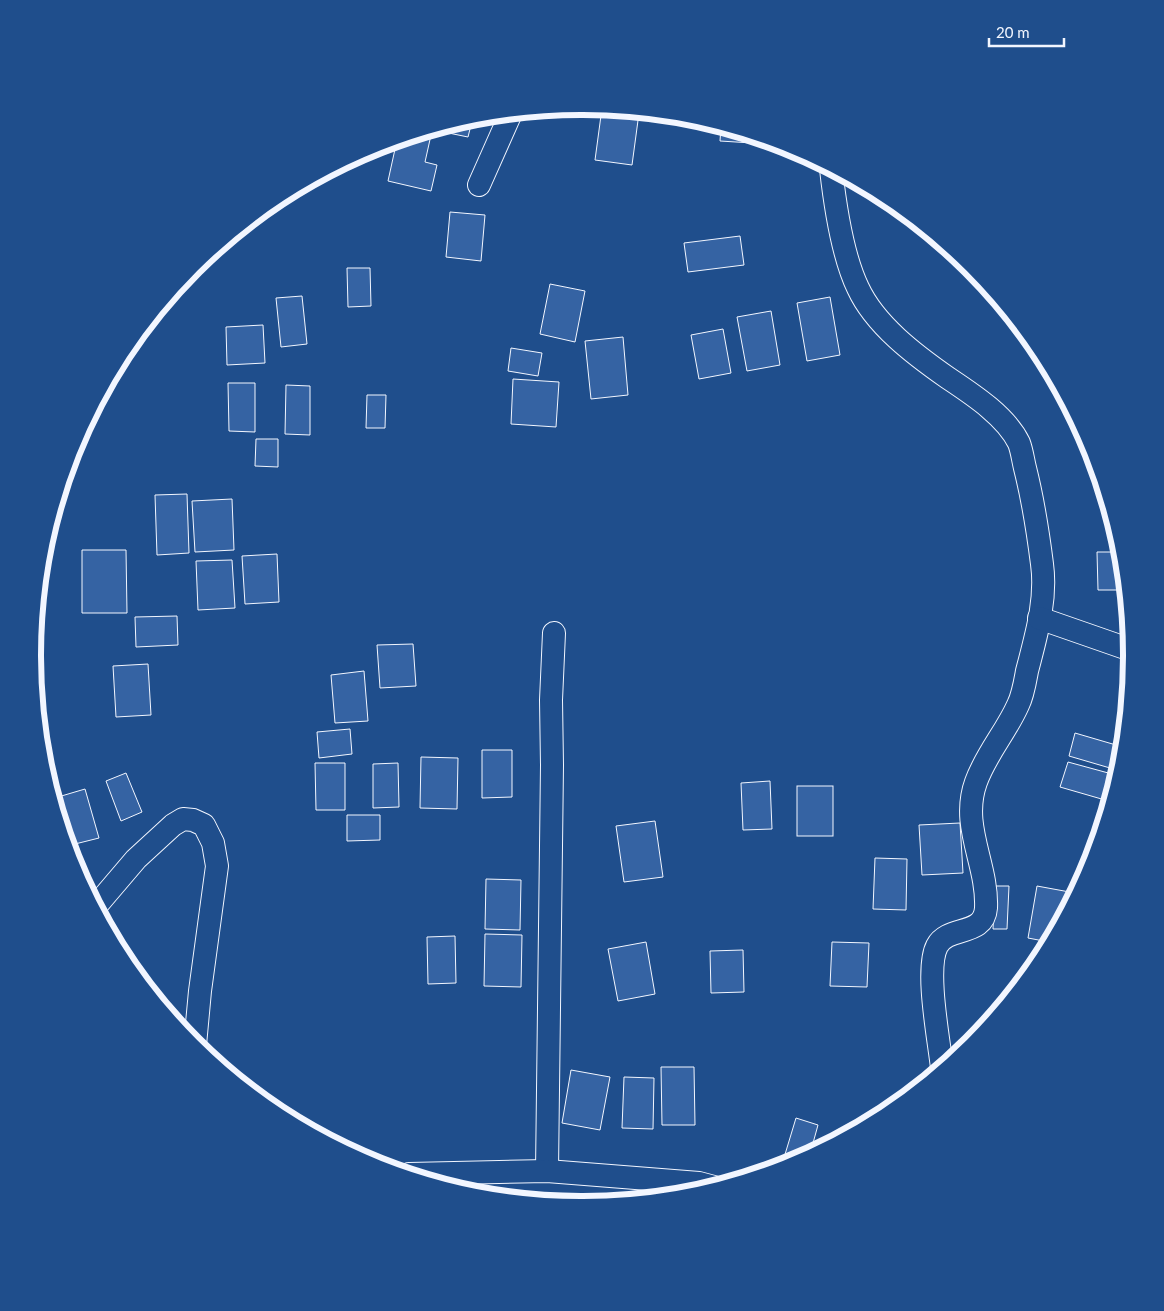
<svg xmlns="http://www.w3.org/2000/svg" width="1164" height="1311" font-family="Lato,sans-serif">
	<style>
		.building { fill: #3563a3; stroke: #f2f6ff }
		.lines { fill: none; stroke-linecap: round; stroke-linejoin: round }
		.street-casing { stroke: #f2f6ff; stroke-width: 24 }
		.street { stroke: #1f4e8c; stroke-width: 22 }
		.rim { fill: none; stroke: #f2f6ff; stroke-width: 6 }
	</style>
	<rect width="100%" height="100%" fill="#1f4e8c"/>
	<g class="building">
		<polygon points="602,108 639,113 632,165 595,160"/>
		<polygon points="473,117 468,137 434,130 434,129"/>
		<polygon points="721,126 753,136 752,143 720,141"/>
		<polygon points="421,133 431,135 425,162 437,165 431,191 388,181 397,140"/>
		<polygon points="450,212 485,215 481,261 446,257"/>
		<polygon points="740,236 744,265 688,272 684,243"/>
		<polygon points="347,268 370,268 371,306 348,307"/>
		<polygon points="550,284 585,291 575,342 540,334"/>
		<polygon points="302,296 307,344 281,347 276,298"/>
		<polygon points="830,297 840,355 807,361 797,303"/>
		<polygon points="771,311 780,365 747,371 737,317"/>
		<polygon points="263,325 265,363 227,365 226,327"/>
		<polygon points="723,329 731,373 699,379 691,335"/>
		<polygon points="623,337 628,395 591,399 585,341"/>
		<polygon points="511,348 542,353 538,376 508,371"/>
		<polygon points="513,379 559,382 556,427 511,424"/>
		<polygon points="228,383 255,383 255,432 229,431"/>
		<polygon points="286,385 310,386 310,435 285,434"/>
		<polygon points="367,395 386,395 385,428 366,428"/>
		<polygon points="256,439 278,439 278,467 255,466"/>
		<polygon points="187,494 189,553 157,555 155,495"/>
		<polygon points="232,499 234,550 195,552 192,501"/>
		<polygon points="82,550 126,550 127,613 82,613"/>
		<polygon points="1097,552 1121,552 1125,590 1098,590"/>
		<polygon points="277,554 279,602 245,604 242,556"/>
		<polygon points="232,560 235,608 198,610 196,561"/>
		<polygon points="177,616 178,645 136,647 135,617"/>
		<polygon points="413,644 416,686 380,688 377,645"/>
		<polygon points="148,664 151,715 116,717 113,666"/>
		<polygon points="364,671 368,721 335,723 331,675"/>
		<polygon points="350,729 352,754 319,758 317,732"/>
		<polygon points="1075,733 1116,745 1110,768 1069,756"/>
		<polygon points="482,750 512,750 512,797 482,798"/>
		<polygon points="421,757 458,758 457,809 420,808"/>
		<polygon points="1068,762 1112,774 1105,800 1060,787"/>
		<polygon points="315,763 345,763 345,810 316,810"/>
		<polygon points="398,763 399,807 373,808 373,764"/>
		<polygon points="126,773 142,812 121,821 106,781"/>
		<polygon points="770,781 772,829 743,830 741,783"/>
		<rect x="797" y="786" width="36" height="50"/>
		<polygon points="85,789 99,838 71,845 58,797"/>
		<polygon points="1101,804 1108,807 1100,832 1093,829"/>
		<polygon points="347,815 380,815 380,840 347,841"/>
		<polygon points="655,821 663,877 624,882 616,826"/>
		<polygon points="960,823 963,873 922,875 919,825"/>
		<polygon points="875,858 907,859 906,910 873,909"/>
		<polygon points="486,879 521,880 520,930 485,929"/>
		<polygon points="995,886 1009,886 1007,929 993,929"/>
		<polygon points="1037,886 1075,893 1049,942 1028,938"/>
		<polygon points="485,934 522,935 521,987 484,986"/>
		<polygon points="455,936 456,983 428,984 427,937"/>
		<polygon points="646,942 655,994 618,1001 608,949"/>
		<polygon points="832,942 869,943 867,987 830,986"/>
		<polygon points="743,950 744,992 711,993 710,951"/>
		<polygon points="661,1067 694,1067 695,1125 662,1125"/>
		<polygon points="571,1070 610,1077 600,1130 562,1123"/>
		<polygon points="624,1077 654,1078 653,1129 622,1128"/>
		<polygon points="796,1118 818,1125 810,1154 791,1163 783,1161"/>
	</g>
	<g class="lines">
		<defs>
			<g id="street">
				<path d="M831 169C835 205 842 255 858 288 875 325 915 355 948 378 972 394 1006 416 1019 443 1022 451 1023 460 1025 468 1033 500 1038 532 1042 564 1047 600 1036 636 1027 671 1025 682 1023 695 1018 705 1006 732 986 754 976 782 960 826 988 864 986 908 984 937 948 925 937 946 925 969 939 1040 942 1068"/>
				<polyline points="479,185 511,113"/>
				<polyline points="1039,618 1131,650"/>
				<polyline points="96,906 136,859 173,825 183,819 193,820 204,825 213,843 217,866 200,991 195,1045"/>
				<polyline points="547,1171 552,765 551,700 554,633"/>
				<polyline points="409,1174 547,1171 699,1183 714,1187"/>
			</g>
		</defs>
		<use href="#street" class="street-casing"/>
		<use href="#street" class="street"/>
	</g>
	<path d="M0 0H1164V1311H0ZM581 115H583A540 540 0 0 1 1123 655V656A540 540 0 0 1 583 1196H581A540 540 0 0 1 41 656V655A540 540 0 0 1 581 115Z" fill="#1f4e8c" fill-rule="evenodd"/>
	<path class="rim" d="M581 115H583A540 540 0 0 1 1123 655V656A540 540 0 0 1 583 1196H581A540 540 0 0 1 41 656V655A540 540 0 0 1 581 115Z"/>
	<path d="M989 38v8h75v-8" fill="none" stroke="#f2f6ff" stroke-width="2.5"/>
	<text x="996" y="38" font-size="15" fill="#f2f6ff" stroke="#1f4e8c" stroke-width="4" paint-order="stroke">20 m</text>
</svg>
